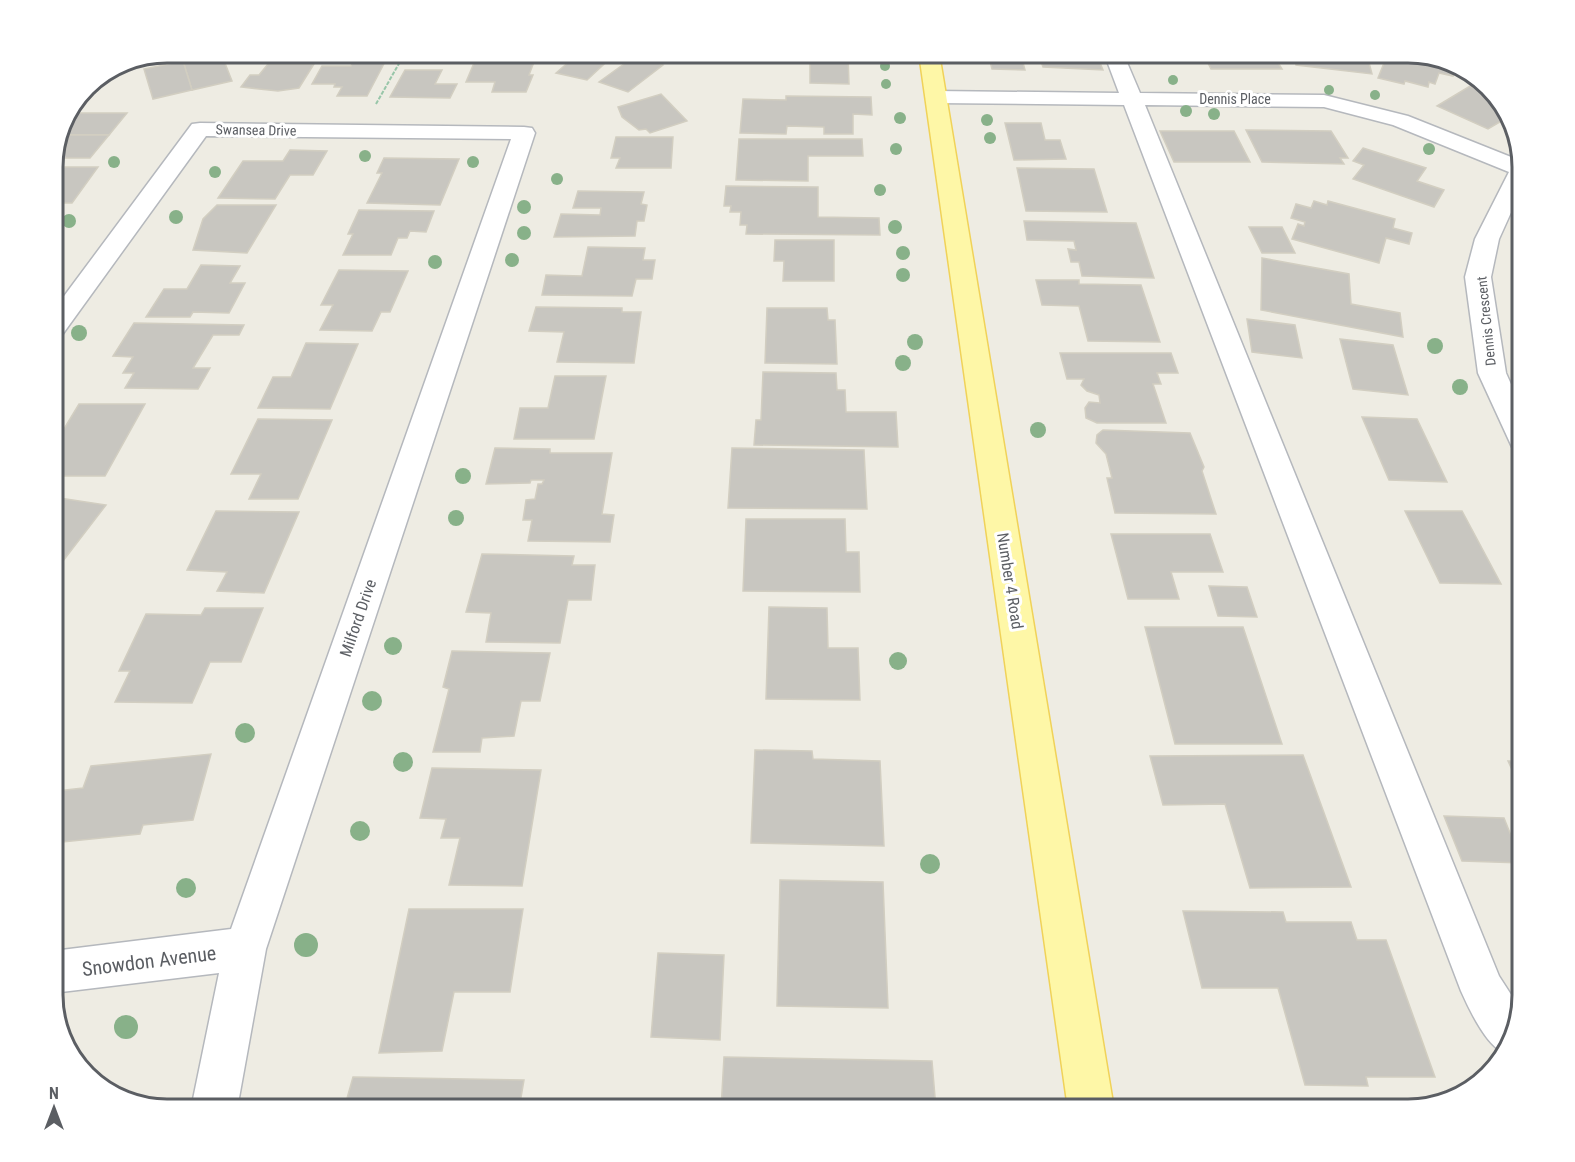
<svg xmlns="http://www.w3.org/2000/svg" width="1575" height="1162" font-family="'Roboto Condensed',sans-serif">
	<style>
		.building { fill: #c8c6c0; stroke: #d2cec1; stroke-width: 1.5 }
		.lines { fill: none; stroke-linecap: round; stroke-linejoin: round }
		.minor-casing { stroke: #b5b8bd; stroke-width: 3 }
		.major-casing { stroke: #f0d259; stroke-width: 3 }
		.path { stroke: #98c6a9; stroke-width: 2; stroke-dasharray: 4 1.5; stroke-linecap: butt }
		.minor { fill: #fff; fill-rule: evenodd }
		.major { fill: #fef7a7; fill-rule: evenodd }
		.tree { fill: #88b189 }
		.labels { text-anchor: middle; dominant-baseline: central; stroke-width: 6; stroke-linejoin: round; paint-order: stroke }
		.far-street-label { font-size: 14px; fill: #5b5e63; stroke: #fff }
		.street-label { font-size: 16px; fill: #5b5e63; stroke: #fff }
		.near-street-label { font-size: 20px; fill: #5b5e63; stroke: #fff }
		.rim { fill: none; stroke: #5b5e63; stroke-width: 3 }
	</style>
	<rect width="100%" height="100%" fill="#eeece3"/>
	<g class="building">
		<polygon points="221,53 232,81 192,90 183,61"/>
		<polygon points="579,53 616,53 587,80 556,73"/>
		<polygon points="988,53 1036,53 1039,60 1022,59 1025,70 992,69"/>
		<polygon points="1038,53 1096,53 1103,70 1043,67"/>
		<polygon points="1142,53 1194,53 1200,63 1146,63"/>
		<polygon points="1203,53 1272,53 1282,69 1211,69"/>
		<polygon points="1294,53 1367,55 1372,74 1296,65"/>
		<polygon points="1388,53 1409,53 1455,68 1453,76 1439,73 1435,84 1429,82 1428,87 1405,81 1404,84 1378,78"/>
		<polygon points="635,56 663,65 628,92 599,82"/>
		<polygon points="810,56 848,56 849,84 810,83"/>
		<polygon points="387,58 367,96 337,96 342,87 334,87 335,84 312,84 322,66 351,66 354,59"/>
		<polygon points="183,61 192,90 153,99 144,69"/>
		<polygon points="496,61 534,62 529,75 533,75 526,92 492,92 495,82 466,82 474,63 495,63"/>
		<polygon points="268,64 314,64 299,88 278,91 241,87 250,75 259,75"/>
		<polygon points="405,70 442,70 435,84 457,84 450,98 390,97"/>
		<polygon points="1470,86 1493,95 1510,116 1488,129 1437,106"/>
		<polygon points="661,94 687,121 650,133 646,129 639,130 622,117 618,107"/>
		<polygon points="786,96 871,97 872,115 853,114 853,134 824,134 824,127 787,126 786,134 740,133 743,99 786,100"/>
		<polygon points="73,113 127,113 109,135 59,135 62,126"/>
		<polygon points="1005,123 1041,123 1045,140 1060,140 1066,159 1014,160"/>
		<polygon points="1246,130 1331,131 1348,158 1340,158 1344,164 1262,162"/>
		<polygon points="1160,131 1234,131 1250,162 1174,162"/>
		<polygon points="59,135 109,135 90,158 53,158"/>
		<polygon points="616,137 673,137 671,168 616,168 620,158 611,158"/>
		<polygon points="739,139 862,139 863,156 808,156 808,181 736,180"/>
		<polygon points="1363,148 1426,168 1417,181 1444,190 1434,207 1353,179 1364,165 1353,161"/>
		<polygon points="290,150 327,151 313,175 290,175 275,199 218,198 243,161 283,161"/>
		<polygon points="384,158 459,159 440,205 367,203 382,173 377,173"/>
		<polygon points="53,167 98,167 72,203 53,203"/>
		<polygon points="1017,168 1094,169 1107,212 1026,211"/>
		<polygon points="726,186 818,187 818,217 879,218 880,235 746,234 747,225 740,225 741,212 730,212 731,206 724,206"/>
		<polygon points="578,191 644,192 641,204 647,205 644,221 637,221 635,236 554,237 561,214 600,215 601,208 573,208"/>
		<polygon points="1314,201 1327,205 1328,201 1395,219 1393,228 1412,233 1409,244 1386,238 1379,263 1292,239 1298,224 1304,226 1305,222 1291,218 1296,204 1311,208"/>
		<polygon points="217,205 276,205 247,253 193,250 203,219"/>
		<polygon points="359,210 434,211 426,232 410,231 407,238 398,238 391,255 343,255 353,234 348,234"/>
		<polygon points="1024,221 1136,223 1154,278 1082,276 1079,262 1071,262 1068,249 1076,250 1074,241 1027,240"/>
		<polygon points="1249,227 1282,227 1295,253 1262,253"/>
		<polygon points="775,240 834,240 834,281 783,281 784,261 774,261"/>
		<polygon points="588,247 645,248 643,260 655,260 652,279 636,279 632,296 542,295 546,275 582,276"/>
		<polygon points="1262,258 1349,274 1351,304 1400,313 1403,337 1261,310"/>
		<polygon points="201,265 240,266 230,283 245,283 229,313 193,312 190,317 146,317 164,289 187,289"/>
		<polygon points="339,270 408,271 390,312 381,312 372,331 320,330 333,305 321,305"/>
		<polygon points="1036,280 1079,280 1079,284 1141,285 1160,342 1088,341 1079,306 1042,305"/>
		<polygon points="536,307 622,308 622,312 641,312 634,363 557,362 564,332 529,331"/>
		<polygon points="767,308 827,308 828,320 835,320 837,364 765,363"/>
		<polygon points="1247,319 1295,325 1302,358 1252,352"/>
		<polygon points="134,323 244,325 239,335 213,335 193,368 210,368 198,389 125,388 134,373 123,373 133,357 113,356"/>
		<polygon points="1340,339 1393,345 1408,395 1353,389"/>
		<polygon points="306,343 358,344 330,409 258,408 273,377 291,377"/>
		<polygon points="1060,353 1171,353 1178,373 1157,373 1161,384 1153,384 1166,423 1097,423 1086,418 1085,408 1089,402 1100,403 1099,395 1087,391 1081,385 1084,379 1067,379"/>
		<polygon points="763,372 836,373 837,390 845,390 846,412 896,412 898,447 754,445 756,420 761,420"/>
		<polygon points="555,376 606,376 594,439 514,439 520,408 548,408"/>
		<polygon points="79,404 145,404 105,476 53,476 53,447"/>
		<polygon points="1362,417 1417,419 1447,482 1389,480"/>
		<polygon points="258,419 332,420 298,499 249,499 261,474 231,474"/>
		<polygon points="1103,430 1190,433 1204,467 1202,471 1216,514 1115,513 1107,478 1112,478 1106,454 1096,443 1097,435"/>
		<polygon points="495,448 550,449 550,453 612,453 602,514 614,515 610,542 528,541 532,520 523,520 526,500 535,499 538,484 542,484 544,480 531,480 530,483 486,484"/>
		<polygon points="732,448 864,450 867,509 728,508"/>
		<polygon points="53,497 106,505 53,574"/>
		<polygon points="216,511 299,512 264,593 217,591 227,572 187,570"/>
		<polygon points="1405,511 1462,511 1501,584 1440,583"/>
		<polygon points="746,519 845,519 846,552 859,552 860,592 743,591"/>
		<polygon points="1111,534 1210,534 1223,572 1171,572 1179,599 1128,599"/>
		<polygon points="482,554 574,556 572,565 595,565 591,600 568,600 560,643 486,642 491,613 466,612"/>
		<polygon points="1209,586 1247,587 1257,617 1218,616"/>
		<polygon points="769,607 827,608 828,648 858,648 860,700 766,699"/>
		<polygon points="205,608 263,608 241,662 210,662 192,703 115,702 130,671 119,671 146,614 201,615"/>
		<polygon points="1145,627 1243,627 1282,744 1175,744"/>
		<polygon points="452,651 550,653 540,701 521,701 514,736 482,738 480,752 433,752 449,689 443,687"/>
		<polygon points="755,750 812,751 813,759 880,761 884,846 751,843"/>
		<polygon points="211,754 193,820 143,825 140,834 53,843 53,801 57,791 83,788 91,766"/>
		<polygon points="1303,755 1351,887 1250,888 1225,804 1163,805 1150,756"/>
		<polygon points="1508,761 1522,761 1522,791"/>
		<polygon points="432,768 541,770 522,886 449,885 460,838 441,838 446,819 420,818"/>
		<polygon points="1444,816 1504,818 1522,863 1462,861"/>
		<polygon points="1513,877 1522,878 1522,897"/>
		<polygon points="780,880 883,882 888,1008 777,1006"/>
		<polygon points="409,909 523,909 510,992 454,992 442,1051 379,1053"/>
		<polygon points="1183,911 1283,912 1286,922 1351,922 1357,940 1386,940 1435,1077 1366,1077 1368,1086 1305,1085 1278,988 1202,988"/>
		<polygon points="658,953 724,955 720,1040 651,1037"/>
		<polygon points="724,1057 932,1061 936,1109 721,1109"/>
		<polygon points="353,1077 524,1080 519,1109 344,1109"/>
	</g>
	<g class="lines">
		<defs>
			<g id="minor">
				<path d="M1104 53H1123L1140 93 1324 95 1408 116 1521 161 1522 188 1499 239 1491 277 1506 373 1522 409V450L1512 447 1478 373 1465 277 1475 239 1509 172 1393 125 1324 107 1145 105 1499 976 1519 1007 1503 1052C1486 1045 1469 1009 1461 991L1124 105 936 103 929 101 926 97 929 93 936 91 1119 93Z"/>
				<polygon points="200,123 524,127 532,128 535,133 266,949 237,1109 191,1109 219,973 53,993 53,951 231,929 511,139 206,136 62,335 53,338 53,311 192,124"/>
			</g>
			<polygon id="major" points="919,53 939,53 1114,1109 1068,1109"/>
		</defs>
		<use href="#minor" class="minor-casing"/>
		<use href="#major" class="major-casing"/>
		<polyline class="path" points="376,104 405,53"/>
		<use href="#minor" class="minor"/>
		<use href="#major" class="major"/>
	</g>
	<g class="tree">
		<circle cx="885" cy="66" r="5"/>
		<circle cx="1173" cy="80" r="5"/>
		<circle cx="886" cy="84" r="5"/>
		<circle cx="1329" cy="90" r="5"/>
		<circle cx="1375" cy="95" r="5"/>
		<circle cx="1186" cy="111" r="6"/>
		<circle cx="1214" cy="114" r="6"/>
		<circle cx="900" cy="118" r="6"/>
		<circle cx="987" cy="120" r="6"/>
		<circle cx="990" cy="138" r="6"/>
		<circle cx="896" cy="149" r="6"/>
		<circle cx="1429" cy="149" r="6"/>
		<circle cx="365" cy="156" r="6"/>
		<circle cx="114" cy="162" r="6"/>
		<circle cx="473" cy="162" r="6"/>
		<circle cx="215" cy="172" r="6"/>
		<circle cx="557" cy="179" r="6"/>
		<circle cx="880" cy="190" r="6"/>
		<circle cx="524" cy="207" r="7"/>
		<circle cx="176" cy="217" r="7"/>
		<circle cx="69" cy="221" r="7"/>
		<circle cx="895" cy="227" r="7"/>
		<circle cx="524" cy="233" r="7"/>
		<circle cx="903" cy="253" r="7"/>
		<circle cx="512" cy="260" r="7"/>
		<circle cx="435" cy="262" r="7"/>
		<circle cx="903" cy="275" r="7"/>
		<circle cx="79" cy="333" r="8"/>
		<circle cx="915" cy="342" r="8"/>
		<circle cx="1435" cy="346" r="8"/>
		<circle cx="903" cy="363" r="8"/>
		<circle cx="1460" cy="387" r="8"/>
		<circle cx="1038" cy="430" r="8"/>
		<circle cx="463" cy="476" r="8"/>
		<circle cx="456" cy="518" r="8"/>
		<circle cx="393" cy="646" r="9"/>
		<circle cx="898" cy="661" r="9"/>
		<circle cx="372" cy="701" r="10"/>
		<circle cx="245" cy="733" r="10"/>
		<circle cx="403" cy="762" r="10"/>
		<circle cx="360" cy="831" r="10"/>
		<circle cx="930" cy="864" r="10"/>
		<circle cx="186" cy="888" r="10"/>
		<circle cx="306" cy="945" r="12"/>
		<circle cx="126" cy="1027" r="12"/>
	</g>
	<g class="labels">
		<g class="far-street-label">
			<text x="1235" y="99">Dennis Place</text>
			<text transform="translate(256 130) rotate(1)">Swansea Drive</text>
			<text transform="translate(1486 321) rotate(-96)">Dennis Crescent</text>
		</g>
		<g class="street-label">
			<text transform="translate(1010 581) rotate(81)">Number 4 Road</text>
			<text transform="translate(358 618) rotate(-71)">Milford Drive</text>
		</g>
		<g class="near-street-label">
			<text transform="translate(149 961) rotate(-7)">Snowdon Avenue</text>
		</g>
	</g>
	<path d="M0 0H1575V1162H0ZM167 63H1408A104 104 0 0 1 1512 167V995A104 104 0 0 1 1408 1099H167A104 104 0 0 1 63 995V167A104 104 0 0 1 167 63Z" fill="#fff" fill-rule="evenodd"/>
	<path class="rim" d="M167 63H1408A104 104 0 0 1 1512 167V995A104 104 0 0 1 1408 1099H167A104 104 0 0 1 63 995V167A104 104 0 0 1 167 63Z"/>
	<g transform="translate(54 1108)" stroke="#ffffff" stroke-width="4.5" paint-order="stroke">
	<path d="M0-4.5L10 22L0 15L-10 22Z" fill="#5b5e63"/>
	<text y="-9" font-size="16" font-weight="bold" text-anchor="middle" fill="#5b5e63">N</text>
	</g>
</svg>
